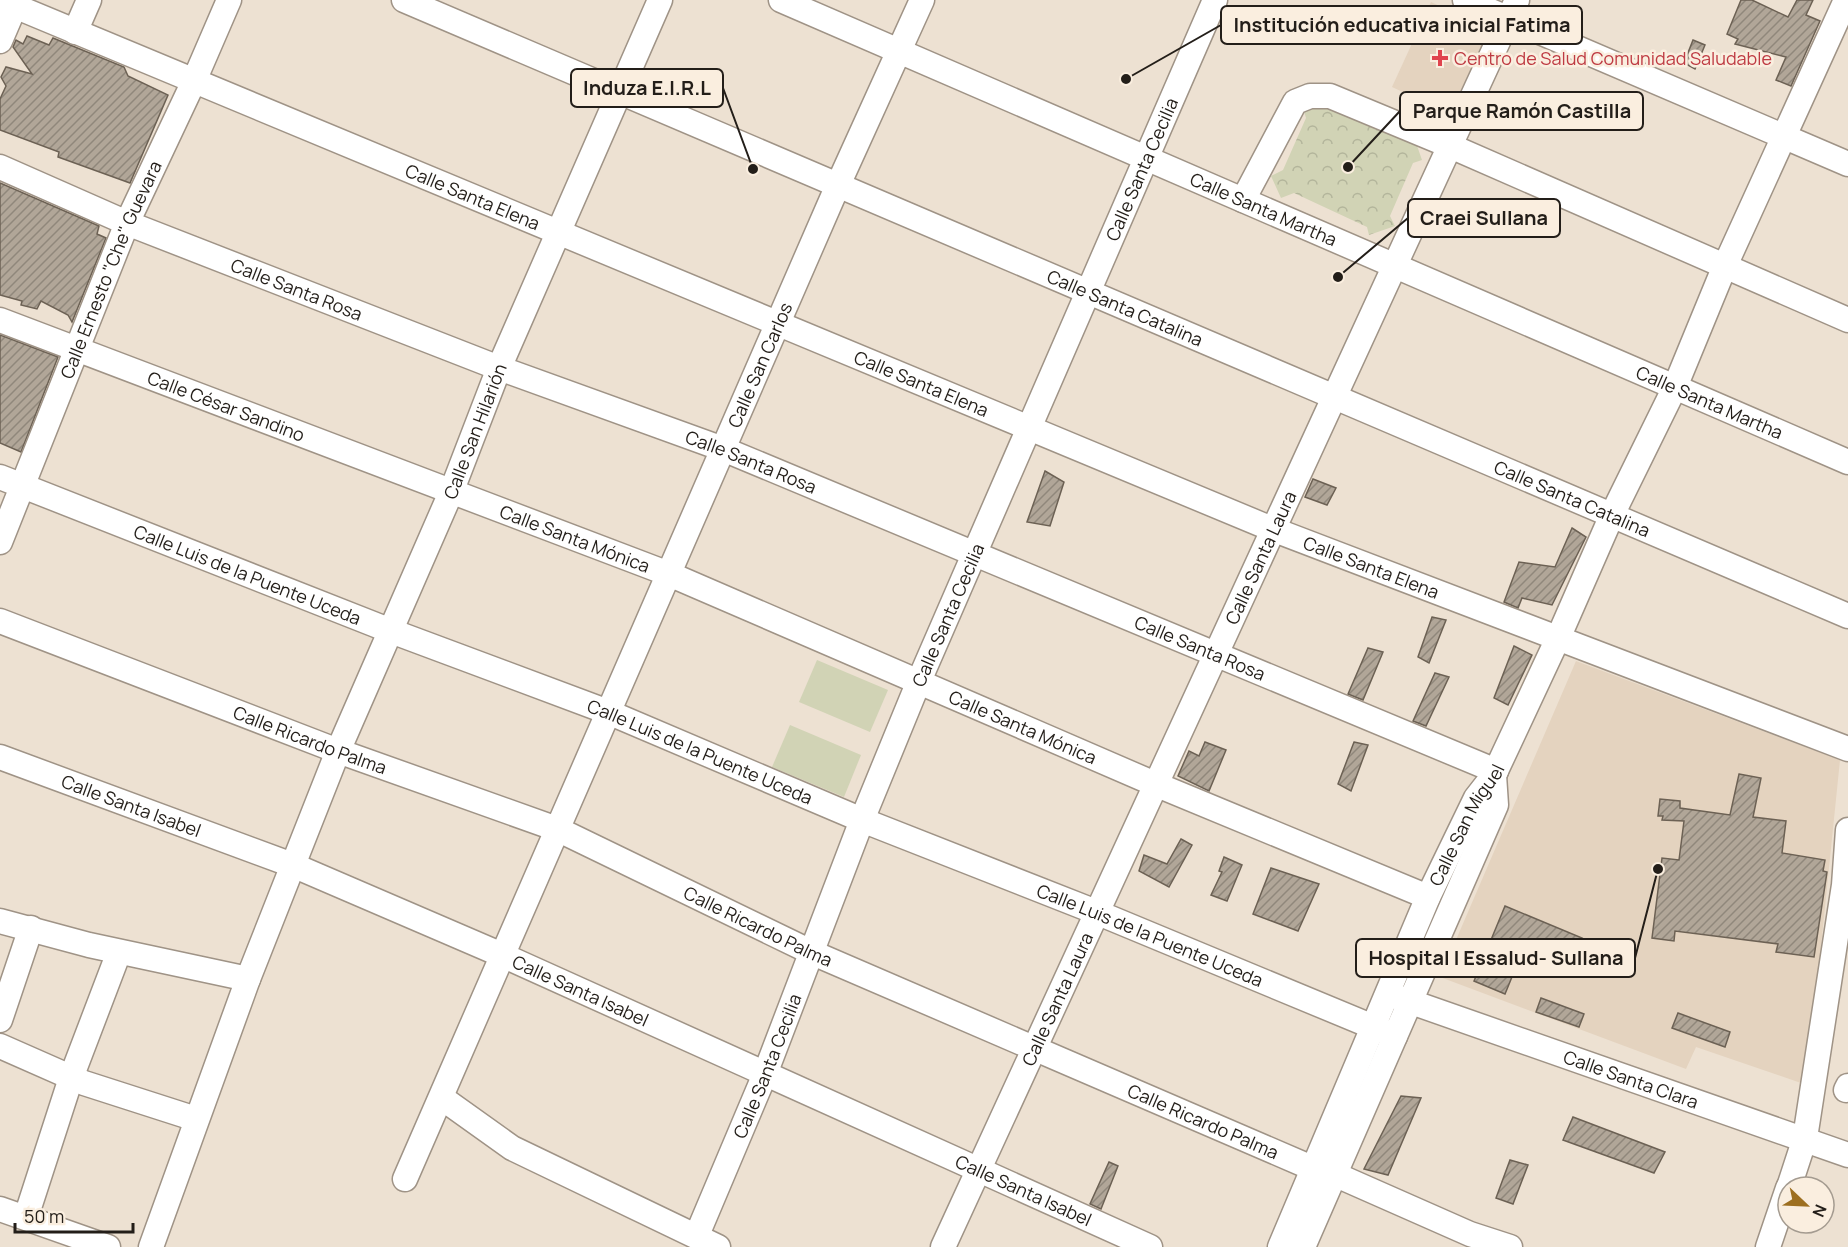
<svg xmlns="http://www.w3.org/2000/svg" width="1848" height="1247" font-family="Manrope,sans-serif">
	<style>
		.built { fill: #e4d3bf }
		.park { fill: url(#park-crowns) }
		.pitch { fill: #d1d3b5 }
		.building { fill: url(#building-hatch); stroke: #6c6154; stroke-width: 1.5 }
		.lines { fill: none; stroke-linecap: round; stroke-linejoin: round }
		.minor-casing { stroke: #9f9386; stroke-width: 27 }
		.minor { stroke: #fff; stroke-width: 24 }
		.health-dot { fill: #e0444e; stroke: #faeedf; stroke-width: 2 }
		.labels { text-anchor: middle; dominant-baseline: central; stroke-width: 5; stroke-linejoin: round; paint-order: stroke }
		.health-label { font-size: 18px; fill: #be3a42; stroke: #faeedf; text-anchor: start }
		.street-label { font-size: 18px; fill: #231e19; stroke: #faeedf }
		.leader { fill: none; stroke: #231e19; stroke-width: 2 }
		.callout-dot { fill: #231e19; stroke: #faeedf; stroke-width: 2 }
		.callout { fill: #faeedf; stroke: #231e19; stroke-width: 2 }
		.callout-label { font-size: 20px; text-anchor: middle; font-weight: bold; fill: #231e19 }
	</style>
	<defs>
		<pattern id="park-crowns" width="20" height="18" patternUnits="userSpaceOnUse" patternTransform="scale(1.5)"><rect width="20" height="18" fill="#d1d3b5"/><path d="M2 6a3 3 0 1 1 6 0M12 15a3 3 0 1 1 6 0" fill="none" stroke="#b3b59b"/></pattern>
		<pattern id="building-hatch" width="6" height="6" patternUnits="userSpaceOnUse" patternTransform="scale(1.5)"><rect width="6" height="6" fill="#b1a698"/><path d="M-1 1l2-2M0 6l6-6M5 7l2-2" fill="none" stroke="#90877b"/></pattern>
	</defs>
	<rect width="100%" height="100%" fill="#ede1d2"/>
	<g class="built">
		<polygon points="1431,2 1489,29 1450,114 1392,87"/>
		<polygon points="1576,661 1840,760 1808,1074 1801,1083 1696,1047 1686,1069 1440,977"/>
	</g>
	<polygon class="park" points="1327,107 1404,140 1414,137 1422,160 1413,163 1390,216 1395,226 1369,235 1367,227 1294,193 1281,198 1271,176 1283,170 1306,118 1303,108"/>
	<g class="pitch">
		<polygon points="817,660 888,690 870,732 799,702"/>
		<polygon points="790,725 861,755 844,797 772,767"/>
	</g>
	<g class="building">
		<polygon points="1741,0 1752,0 1788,17 1797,0 1813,0 1806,15 1820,21 1791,86 1776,80 1786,57 1735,44 1738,39 1727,34"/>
		<polygon points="27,36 49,45 53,38 124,67 128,76 168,95 130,183 58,157 59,152 0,130 0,99 6,86 1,77 6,67 32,74 13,47 16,40 23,44"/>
		<polygon points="1693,40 1705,45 1695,69 1684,63"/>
		<polygon points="0,183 99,226 97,234 106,238 72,322 68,315 41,301 37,309 21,305 22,301 0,295"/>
		<polygon points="0,335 58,357 21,452 0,443"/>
		<polygon points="1045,471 1064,482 1050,526 1027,522"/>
		<polygon points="1313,479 1336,488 1327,505 1305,497"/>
		<polygon points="1572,528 1586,537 1552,605 1522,598 1518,608 1504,602 1519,562 1555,567"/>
		<polygon points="1432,617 1446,620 1429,663 1418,657"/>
		<polygon points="1514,646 1532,655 1508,705 1494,698"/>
		<polygon points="1368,648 1383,652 1363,700 1348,694"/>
		<polygon points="1435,673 1449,677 1426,726 1413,721"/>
		<polygon points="1205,742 1226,750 1209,791 1178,776 1189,751 1199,756"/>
		<polygon points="1354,742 1368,745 1351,791 1338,784"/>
		<polygon points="1739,774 1761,778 1753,817 1786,821 1782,853 1825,860 1823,871 1827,872 1814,957 1776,952 1778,944 1675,931 1674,941 1652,938 1662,858 1679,860 1684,821 1662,820 1663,816 1658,816 1660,799 1680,801 1680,808 1730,815"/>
		<polygon points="1181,839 1192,845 1169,887 1139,871 1144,855 1167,864"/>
		<polygon points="1224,857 1242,865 1227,901 1211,895 1222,872 1219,871"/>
		<polygon points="1271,868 1319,884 1298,931 1253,914"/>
		<polygon points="1505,906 1582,938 1572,949 1566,965 1523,950 1505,994 1474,981"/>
		<polygon points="1541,998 1584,1014 1579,1027 1536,1012"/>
		<polygon points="1678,1013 1730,1032 1725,1047 1672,1028"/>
		<polygon points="1401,1096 1421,1098 1388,1175 1364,1169"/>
		<polygon points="1573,1117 1665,1152 1654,1173 1563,1140"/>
		<polygon points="1510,1160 1528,1165 1513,1204 1496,1198"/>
		<polygon points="1109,1162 1118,1166 1101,1209 1090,1204"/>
	</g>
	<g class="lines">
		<defs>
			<g id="minor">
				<path id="s1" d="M0 0 1272 529 1848 749"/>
				<path id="s2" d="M404 0 1848 616"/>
				<path id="s3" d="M781 0 1848 462"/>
				<polyline points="1465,0 1848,164"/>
				<polyline points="75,32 89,0"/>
				<polyline points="0,41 15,6"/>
				<path id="s4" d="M0 167 127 223 499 368 723 449 1496 771"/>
				<polyline points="1243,200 1295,102 1310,96 1330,96 1448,145 1848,320"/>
				<path id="s5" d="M0 320 669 574 1155 784 1428 897"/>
				<path id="s6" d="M0 477 391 631 608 712 862 820 1096 912 1395 1036"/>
				<path id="s7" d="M0 542 127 223 194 81 229 0"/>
				<path id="s8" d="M0 621 338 751 557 829 813 953 1312 1168 1334 1174 1470 1234 1510 1247"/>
				<path id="s9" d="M0 757 295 866 502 955 1150 1247"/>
				<polyline points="0,921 89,945 248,979"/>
				<path id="s10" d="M1397 997 1848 1155"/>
				<polyline points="0,1020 31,928"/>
				<polyline points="0,1046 84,1083 196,1119"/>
				<polyline points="1846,1090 1848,1086"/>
				<polyline points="442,1098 512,1148 718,1247"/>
				<path id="s11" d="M405 1179 838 185 922 0"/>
				<polyline points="1789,1187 1805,1138 1844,885 1848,830"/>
				<polyline points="0,1209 108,1247"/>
				<polyline points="26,1217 71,1078 119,952"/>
				<path id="s12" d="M697 1235 765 1074 862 820 919 681 1215 0"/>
				<path id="s13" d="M151 1247 248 979 338 751 452 490 499 368 660 0"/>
				<path id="s14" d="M943 1247 1517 0"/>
				<path id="s15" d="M1280 1247 1428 897 1476 798 1494 775 1559 636 1612 515 1675 387 1724 268 1846 0"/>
				<polyline points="1303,1247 1496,805 1494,775"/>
				<polyline points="1768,1247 1788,1188"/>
			</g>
		</defs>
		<use href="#minor" class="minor-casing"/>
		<use href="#minor" class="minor"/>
	</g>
	<path class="health-dot" d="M1437 49h6v6h6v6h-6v6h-6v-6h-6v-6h6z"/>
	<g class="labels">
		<g class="health-label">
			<text x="1454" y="58">Centro de Salud Comunidad Saludable</text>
		</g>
		<g class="street-label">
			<text stroke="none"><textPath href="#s12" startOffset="1155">Calle Santa Cecilia</textPath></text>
			<text stroke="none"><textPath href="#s1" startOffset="512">Calle Santa Elena</textPath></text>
			<text stroke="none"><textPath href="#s3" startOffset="526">Calle Santa Martha</textPath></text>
			<text stroke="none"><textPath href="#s7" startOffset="294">Calle Ernesto "Che" Guevara</textPath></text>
			<text stroke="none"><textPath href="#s4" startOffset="321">Calle Santa Rosa</textPath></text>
			<text stroke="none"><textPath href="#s2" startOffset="784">Calle Santa Catalina</textPath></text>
			<text stroke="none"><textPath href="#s11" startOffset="888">Calle San Carlos</textPath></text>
			<text stroke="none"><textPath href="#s1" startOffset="998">Calle Santa Elena</textPath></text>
			<text stroke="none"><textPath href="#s3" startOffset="1012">Calle Santa Martha</textPath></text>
			<text stroke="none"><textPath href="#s5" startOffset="242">Calle César Sandino</textPath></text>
			<text stroke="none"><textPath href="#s13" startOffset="878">Calle San Hilarión</textPath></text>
			<text stroke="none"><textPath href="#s4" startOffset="807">Calle Santa Rosa</textPath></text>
			<text stroke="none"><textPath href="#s2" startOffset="1270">Calle Santa Catalina</textPath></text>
			<text stroke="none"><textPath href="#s5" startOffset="615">Calle Santa Mónica</textPath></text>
			<text stroke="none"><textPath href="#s14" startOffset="759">Calle Santa Laura</textPath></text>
			<text stroke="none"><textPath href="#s1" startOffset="1484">Calle Santa Elena</textPath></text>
			<text stroke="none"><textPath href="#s6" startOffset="266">Calle Luis de la Puente Uceda</textPath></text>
			<text stroke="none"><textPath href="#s12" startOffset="669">Calle Santa Cecilia</textPath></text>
			<text stroke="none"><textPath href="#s4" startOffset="1293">Calle Santa Rosa</textPath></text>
			<text stroke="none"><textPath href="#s5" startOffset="1101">Calle Santa Mónica</textPath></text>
			<text stroke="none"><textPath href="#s8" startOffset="332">Calle Ricardo Palma</textPath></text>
			<text stroke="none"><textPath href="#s6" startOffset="752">Calle Luis de la Puente Uceda</textPath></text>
			<text stroke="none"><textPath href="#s9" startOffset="140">Calle Santa Isabel</textPath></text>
			<text stroke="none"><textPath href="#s15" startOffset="462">Calle San Miguel</textPath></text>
			<text stroke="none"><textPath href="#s8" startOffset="818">Calle Ricardo Palma</textPath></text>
			<text stroke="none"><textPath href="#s6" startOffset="1238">Calle Luis de la Puente Uceda</textPath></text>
			<text stroke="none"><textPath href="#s9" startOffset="626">Calle Santa Isabel</textPath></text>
			<text stroke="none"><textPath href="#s14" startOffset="273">Calle Santa Laura</textPath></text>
			<text stroke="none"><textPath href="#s12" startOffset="183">Calle Santa Cecilia</textPath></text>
			<text stroke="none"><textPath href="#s10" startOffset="248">Calle Santa Clara</textPath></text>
			<text stroke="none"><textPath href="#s8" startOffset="1304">Calle Ricardo Palma</textPath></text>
			<text stroke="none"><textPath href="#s9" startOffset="1112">Calle Santa Isabel</textPath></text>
		</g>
	</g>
	<path class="leader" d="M1126 79L1221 25M753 169L723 88M1348 167L1400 111M1338 277L1408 218M1658 869L1635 958"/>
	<g class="callout-dot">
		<circle cx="1126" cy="79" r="6"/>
		<circle cx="753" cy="169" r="6"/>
		<circle cx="1348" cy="167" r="6"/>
		<circle cx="1338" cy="277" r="6"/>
		<circle cx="1658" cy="869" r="6"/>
	</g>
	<g class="callout">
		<rect x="1221" y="6" width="361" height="38" rx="6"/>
		<rect x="571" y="69" width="152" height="38" rx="6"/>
		<rect x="1400" y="92" width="243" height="38" rx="6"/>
		<rect x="1408" y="199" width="152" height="38" rx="6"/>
		<rect x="1356" y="939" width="279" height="38" rx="6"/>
	</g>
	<g class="callout-label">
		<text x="1402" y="32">Institución educativa inicial Fatima</text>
		<text x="647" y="95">Induza E.I.R.L</text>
		<text x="1522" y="118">Parque Ramón Castilla</text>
		<text x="1484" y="225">Craei Sullana</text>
		<text x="1496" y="965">Hospital I Essalud- Sullana</text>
	</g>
	<g transform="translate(1806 1205) rotate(113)"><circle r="28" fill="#faeedf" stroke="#a49b90" stroke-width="1.5"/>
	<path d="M0-4.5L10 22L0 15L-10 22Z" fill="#9d6f20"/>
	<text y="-9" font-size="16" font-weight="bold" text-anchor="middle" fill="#231e19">N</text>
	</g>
	<path d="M15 1223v9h118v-9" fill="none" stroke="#231e19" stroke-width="3"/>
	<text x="24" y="1223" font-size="18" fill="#231e19" stroke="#faeedf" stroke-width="4.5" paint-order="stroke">50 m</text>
</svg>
